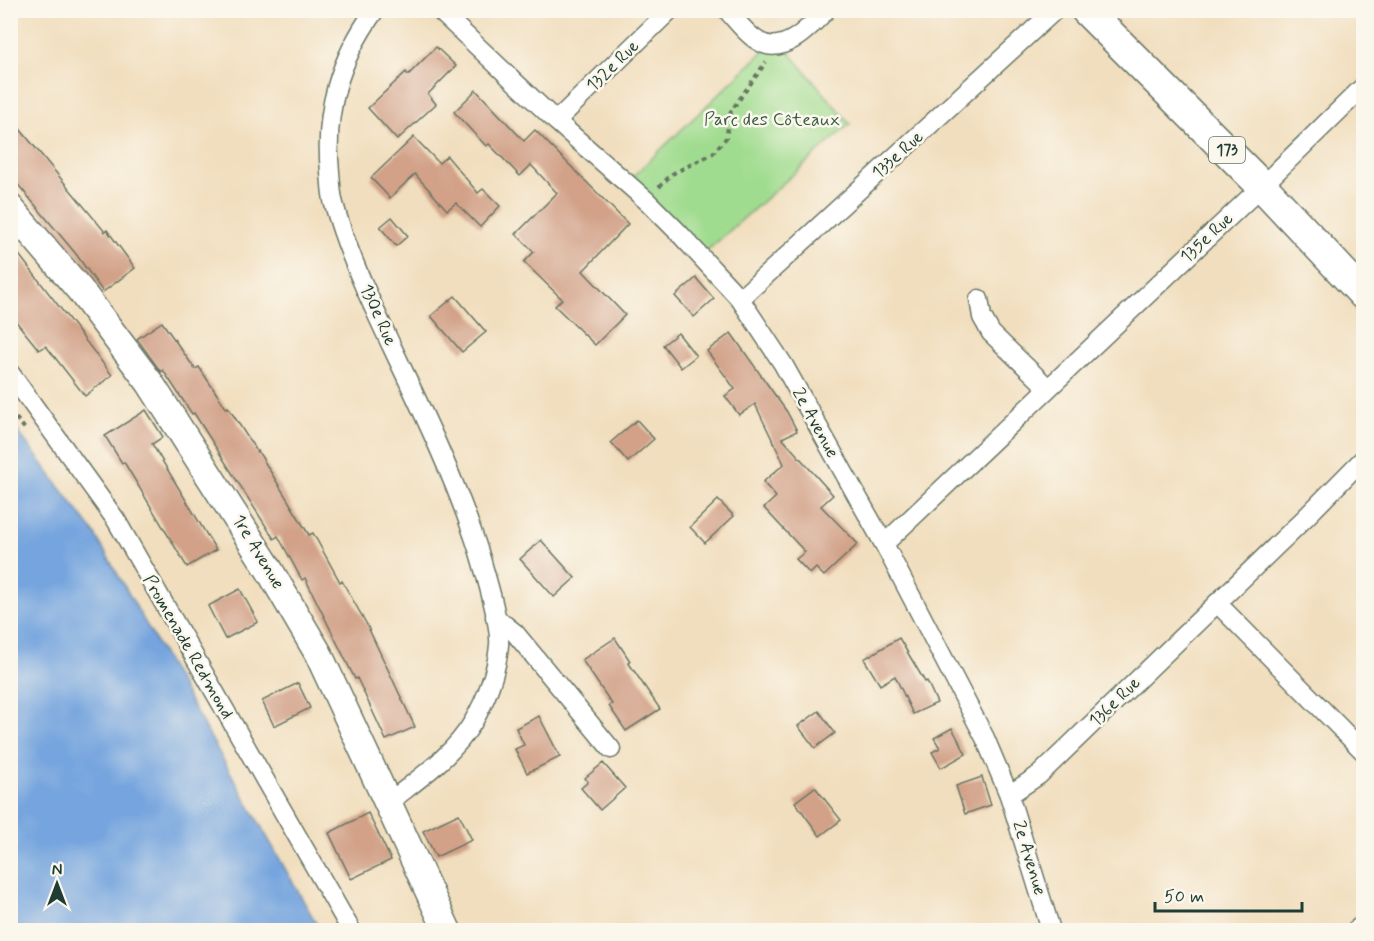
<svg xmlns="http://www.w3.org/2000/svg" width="1374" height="941" font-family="Mynerve,sans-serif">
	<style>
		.green { fill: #a0dc8f; stroke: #608c62; stroke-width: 1.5 }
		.water { fill: #74a4de; stroke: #4a7089; stroke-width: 1.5 }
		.building { fill: #d2a188 }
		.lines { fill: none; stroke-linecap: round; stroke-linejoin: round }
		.street-casing { stroke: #687564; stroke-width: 21 }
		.secondary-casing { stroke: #687564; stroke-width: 30 }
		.primary-casing { stroke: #687564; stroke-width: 33 }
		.path { stroke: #687564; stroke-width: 4; stroke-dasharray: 4.5 4.5; stroke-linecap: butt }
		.street { stroke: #fff; stroke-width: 18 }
		.secondary { stroke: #fff; stroke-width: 27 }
		.primary { stroke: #fff; stroke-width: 30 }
		.labels { text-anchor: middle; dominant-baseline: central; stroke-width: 5; stroke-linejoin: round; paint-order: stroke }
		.shield { fill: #fbf7ec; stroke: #61756b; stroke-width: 1.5 }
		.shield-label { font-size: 16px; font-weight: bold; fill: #1f3d34 }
		.street-label { font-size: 18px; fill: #1f3d34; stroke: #fbf7ec }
		.park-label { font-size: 18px; fill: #395d46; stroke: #fbf7ec }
	</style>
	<rect width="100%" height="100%" fill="#fbf7ec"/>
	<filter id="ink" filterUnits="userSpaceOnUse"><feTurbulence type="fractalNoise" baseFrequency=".0167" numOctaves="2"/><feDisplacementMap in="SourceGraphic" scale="12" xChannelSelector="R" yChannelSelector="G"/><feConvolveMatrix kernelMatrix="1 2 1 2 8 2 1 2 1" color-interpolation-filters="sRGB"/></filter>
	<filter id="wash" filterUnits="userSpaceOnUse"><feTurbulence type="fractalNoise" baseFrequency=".008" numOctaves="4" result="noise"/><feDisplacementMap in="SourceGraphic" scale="24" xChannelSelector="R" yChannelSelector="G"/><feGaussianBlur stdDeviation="1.35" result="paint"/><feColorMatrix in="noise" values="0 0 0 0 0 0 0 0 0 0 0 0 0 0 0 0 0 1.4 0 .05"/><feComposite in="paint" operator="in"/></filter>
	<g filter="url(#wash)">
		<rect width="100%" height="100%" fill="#f1debe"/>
		<polygon class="green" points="783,45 850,124 701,256 626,183 769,46"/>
		<polygon class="water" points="10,421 93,531 320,930 11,930"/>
		<g id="blocks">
			<g class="building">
				<polygon points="436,47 456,66 428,94 436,104 397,140 368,108 406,72 408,75"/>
				<polygon points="476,90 524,141 535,130 628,224 583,271 625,315 595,345 555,306 562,299 524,262 534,252 516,234 557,193 531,165 520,176 489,144 486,146 454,112"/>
				<polygon points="10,117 105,232 107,230 135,268 103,292 76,254 10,175"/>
				<polygon points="414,137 439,163 447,156 478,193 483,189 500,206 480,227 456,203 447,210 415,174 390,198 371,178"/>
				<polygon points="392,217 408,236 396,246 380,227"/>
				<polygon points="10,243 112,375 85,396 46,346 39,350 10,314"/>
				<polygon points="696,278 714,299 694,317 675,296"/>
				<polygon points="455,296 486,332 462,352 431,316"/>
				<polygon points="162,322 195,369 199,367 226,408 228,407 257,452 258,451 309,535 313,533 340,582 342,581 366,623 415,727 386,740 357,678 355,679 305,578 302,580 278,536 274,539 194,413 192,414 163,370 161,372 137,339"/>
				<polygon points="678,333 696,356 681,368 663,345"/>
				<polygon points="731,333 787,412 797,431 782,438 833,495 821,506 858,544 824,576 816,568 810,574 796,559 805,552 764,508 776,497 763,482 784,464 755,404 739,415 725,396 735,389 707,351"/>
				<polygon points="146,410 163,437 152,444 216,550 187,567 124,462 122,463 105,436"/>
				<polygon points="637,420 654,439 628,462 611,442"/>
				<polygon points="718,500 734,516 705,543 690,527"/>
				<polygon points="541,540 575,578 554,597 520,559"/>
				<polygon points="240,589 258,622 225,639 208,606"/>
				<polygon points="615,638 630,661 628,662 660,709 626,731 609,706 612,704 582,660"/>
				<polygon points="899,638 925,682 927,681 937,703 913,714 895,676 880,685 864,659"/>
				<polygon points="298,683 310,708 274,726 262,701"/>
				<polygon points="819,711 835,733 815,748 798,726"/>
				<polygon points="539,716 560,757 527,773 515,749 524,745 516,728"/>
				<polygon points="952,728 966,754 941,768 932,752 940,748 934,738"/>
				<polygon points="603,763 625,788 600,810 581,788 588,782 585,778"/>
				<polygon points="982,777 991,805 965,814 956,786"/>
				<polygon points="815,787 841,820 820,836 795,802"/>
				<polygon points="368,813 391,860 351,879 329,833"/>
				<polygon points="459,814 472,840 436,857 423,831"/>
			</g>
		</g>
	</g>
	<g filter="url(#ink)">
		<use href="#blocks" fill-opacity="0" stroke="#687564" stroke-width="1.5"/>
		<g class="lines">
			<defs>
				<g id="street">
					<path d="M375 10C339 60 324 111 330 172 331 182 331 194 334 204 347 252 371 302 392 347 424 414 456 481 479 552 485 573 501 624 499 645 497 671 486 700 473 722 453 756 418 779 388 803"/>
					<polyline points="439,10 556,121 647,201 678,232 740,299 783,364 884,544 985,738 1009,795 1051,930"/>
					<path d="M727 10C736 20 746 34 758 41 783 57 810 27 826 10"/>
					<polyline points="556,121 670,10"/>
					<polyline points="740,299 1055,10"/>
					<polyline points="979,299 982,317 991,333 1048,388"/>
					<polyline points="10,373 116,520 351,930"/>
					<polyline points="884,544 1262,186 1364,86"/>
					<polyline points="1217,603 1364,752"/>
					<polyline points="495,617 515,633 611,749"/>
					<polyline points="1009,795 1039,775 1303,520 1364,458"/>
					<polyline points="1356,930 1364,924"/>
				</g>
				<polyline id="secondary" points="10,208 80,290 150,383 267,566 318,653 447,930"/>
				<polyline id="primary" points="1086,10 1262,186 1364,295"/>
			</defs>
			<use href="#street" class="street-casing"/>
			<use href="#secondary" class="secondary-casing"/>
			<use href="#primary" class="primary-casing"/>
			<g class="path">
				<polyline points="659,187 672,174 712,154 726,138 731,111 766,62"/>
				<polyline points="10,411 25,429"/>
			</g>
			<use href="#street" class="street"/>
			<use href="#secondary" class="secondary"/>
			<use href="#primary" class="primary"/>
		</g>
	</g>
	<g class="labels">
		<rect class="shield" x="1209" y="137" width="36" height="26" rx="4.5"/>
		<g class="shield-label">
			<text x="1227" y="150">173</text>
		</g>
		<g class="street-label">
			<text transform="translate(613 66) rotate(-44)">132e Rue</text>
			<text transform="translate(898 155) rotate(-42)">133e Rue</text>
			<text transform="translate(1207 238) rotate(-43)">135e Rue</text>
			<text transform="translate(378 315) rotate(66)">130e Rue</text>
			<text transform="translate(815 423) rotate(61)">2e Avenue</text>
			<text transform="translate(258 552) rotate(59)">1re Avenue</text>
			<text transform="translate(188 647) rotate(60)">Promenade Redmond</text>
			<text transform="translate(1115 702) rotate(-44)">136e Rue</text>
			<text transform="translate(1029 858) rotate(73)">2e Avenue</text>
		</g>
		<g class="park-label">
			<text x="772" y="120">Parc des Côteaux</text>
		</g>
	</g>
	<rect width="1374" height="941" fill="none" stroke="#fbf7ec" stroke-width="36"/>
	<g transform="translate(57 884)" stroke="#fbf7ec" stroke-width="4.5" paint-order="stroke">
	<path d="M0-4.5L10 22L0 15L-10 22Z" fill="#1f3d34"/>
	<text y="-9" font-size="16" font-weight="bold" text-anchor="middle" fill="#1f3d34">N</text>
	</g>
	<path d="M1155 902v9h147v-9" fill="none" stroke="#1f3d34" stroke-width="3"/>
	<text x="1164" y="902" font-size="18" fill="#1f3d34" stroke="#fbf7ec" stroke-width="4.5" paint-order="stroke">50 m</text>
</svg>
